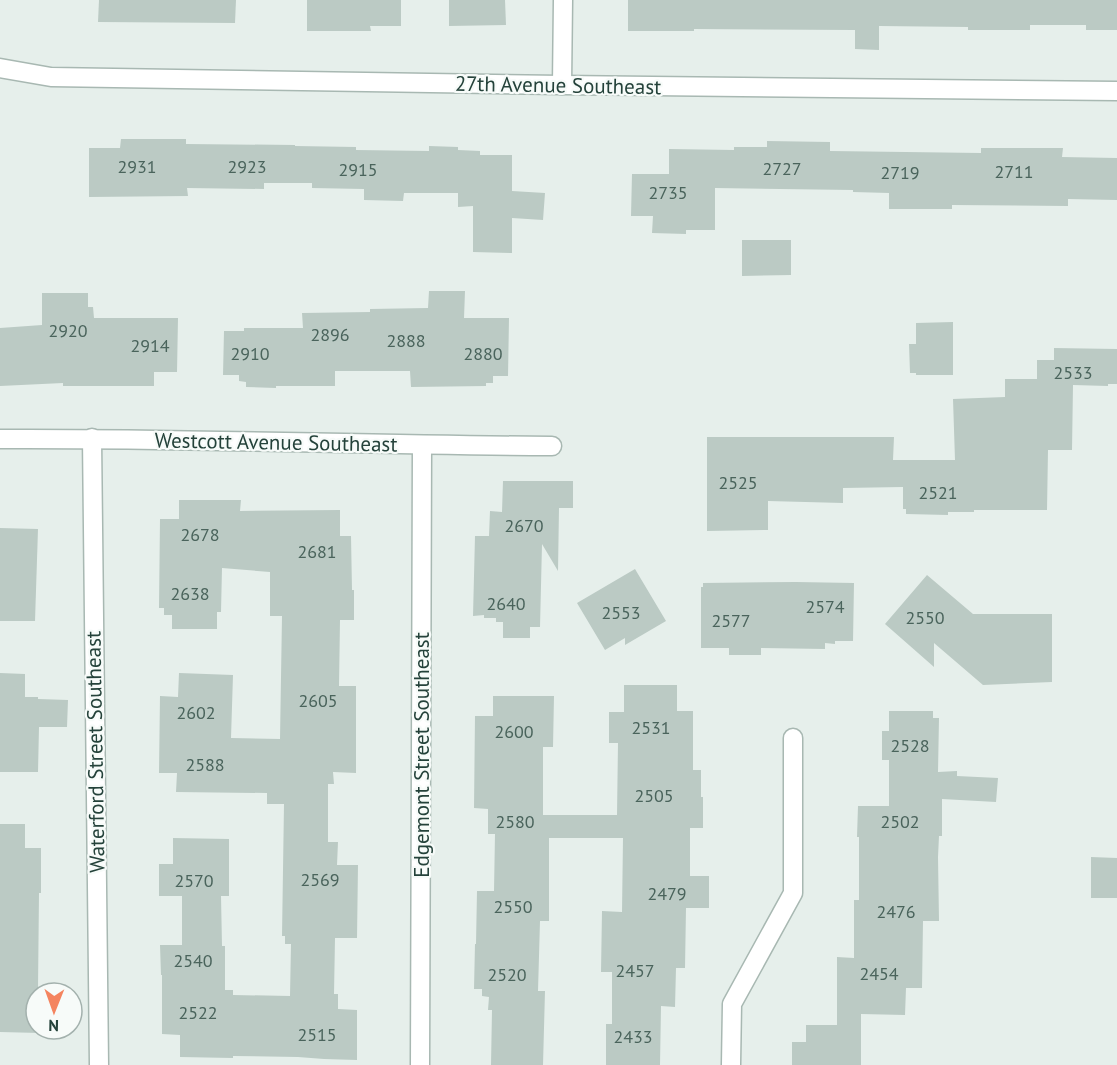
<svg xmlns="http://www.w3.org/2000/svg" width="1117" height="1065" font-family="'PT Sans',sans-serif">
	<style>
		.building { fill: #bbcac4 }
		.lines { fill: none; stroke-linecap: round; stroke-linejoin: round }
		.minor-casing { stroke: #a8b8b2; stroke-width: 21 }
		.minor { stroke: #fff; stroke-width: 18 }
		.labels { text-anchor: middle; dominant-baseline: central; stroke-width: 4.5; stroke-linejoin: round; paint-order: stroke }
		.number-label { font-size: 18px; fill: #4a645c }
		.street-label { font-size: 21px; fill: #24423a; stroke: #f7fbf9 }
	</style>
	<rect width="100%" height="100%" fill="#e6efeb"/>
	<g class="building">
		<polygon points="99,0 236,0 235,23 98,22"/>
		<polygon points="307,0 401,0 401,26 370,26 371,31 307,31"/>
		<polygon points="449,0 505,0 506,25 449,26"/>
		<polygon points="628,0 1117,0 1117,30 1086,30 1086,25 1030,25 1030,30 968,30 968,27 879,26 879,50 855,49 855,30 694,29 694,31 628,31"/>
		<polygon points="121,139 186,139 186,144 295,145 295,146 356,147 356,150 429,151 429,146 458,147 458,150 480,151 480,155 512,155 512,191 545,193 543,220 512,218 512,253 473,252 473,206 458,207 458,193 404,193 403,201 364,200 364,189 312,188 312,183 264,183 264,189 187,188 188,196 89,197 89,148 120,148"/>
		<polygon points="767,141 830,142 830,151 981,153 981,148 1063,148 1062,157 1117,158 1117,200 1068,199 1068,206 952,205 952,209 889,209 889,193 853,192 853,190 715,188 715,230 686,230 686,234 652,233 653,216 631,216 632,174 669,174 669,149 734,150 734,147 767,147"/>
		<polygon points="742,240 791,240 791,275 742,276"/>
		<polygon points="429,291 465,291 464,318 509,318 508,376 493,376 493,383 486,383 486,386 411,387 410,371 335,371 335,386 276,386 276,388 246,387 246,382 239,381 239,375 223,375 224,331 244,331 244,328 303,328 302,313 370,312 370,309 428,308"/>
		<polygon points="42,293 88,293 88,307 93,307 94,318 178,318 177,372 154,372 154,386 63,386 63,383 0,386 0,328 42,325"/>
		<polygon points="953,322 953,375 916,375 916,373 910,373 909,344 916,344 916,323"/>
		<polygon points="1054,348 1117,349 1117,384 1108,384 1108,386 1073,385 1072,450 1048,450 1047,510 974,510 974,512 948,512 948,515 906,514 906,509 903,509 903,487 843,488 843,503 768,501 768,530 707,531 707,437 894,437 893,460 955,460 953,399 1005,397 1005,379 1037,379 1037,360 1054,360"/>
		<polygon points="503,481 573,481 573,508 559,508 558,571 542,544 540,627 530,627 530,638 503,638 503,622 496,622 496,618 484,618 484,615 473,616 475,536 489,536 490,511 502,512"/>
		<polygon points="179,500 241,500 240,511 340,510 340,536 351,536 352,590 354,590 354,620 340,620 339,686 356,686 356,773 333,772 334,784 328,784 328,842 338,842 337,865 358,865 357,938 335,938 334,994 338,994 338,1009 357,1010 357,1060 324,1059 298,1057 233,1056 233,1058 180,1057 180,1035 162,1034 162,975 161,975 160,945 182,945 182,896 159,896 159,864 173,864 173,838 229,839 229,896 221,896 222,946 225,946 225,990 233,990 233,995 290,996 291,944 285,944 285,936 282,936 284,804 267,804 267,793 176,792 177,773 159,773 160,696 178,697 179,673 233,675 231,738 280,739 282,616 270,616 270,572 222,568 221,612 217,612 217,629 172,629 172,615 164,615 164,608 159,608 160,519 179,519"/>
		<polygon points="0,528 38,529 35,621 0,621"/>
		<polygon points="635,569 666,621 625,645 625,638 605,650 577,603"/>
		<polygon points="927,575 973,614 1052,614 1052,682 983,685 934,643 934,667 885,624"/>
		<polygon points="796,582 854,583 853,641 835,641 835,644 825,643 825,649 761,648 761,655 729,655 729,648 701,648 701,587 703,587 703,583"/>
		<polygon points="0,673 25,674 25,697 38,697 38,699 68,700 67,727 39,727 38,772 0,772"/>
		<polygon points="624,685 677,685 677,711 693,711 693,770 701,770 701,797 703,797 703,828 690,828 690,876 709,876 709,908 686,908 685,968 676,968 675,1007 661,1006 660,1065 606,1065 606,1024 612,1024 612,972 601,972 602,911 622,912 623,838 549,838 549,921 540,921 538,991 545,991 543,1065 491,1065 492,1010 488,1010 489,997 482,996 482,989 474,989 475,944 476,944 477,891 494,891 495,834 488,834 488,809 474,808 475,716 493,716 493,696 554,696 553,747 543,747 543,815 617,815 618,743 609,743 609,712 624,712"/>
		<polygon points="889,711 933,711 933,718 939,718 938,772 957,771 957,776 998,778 996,802 942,799 942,836 939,836 938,857 939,921 923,921 922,988 906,988 905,1015 861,1014 861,1065 792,1065 792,1042 806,1042 806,1025 837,1025 837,957 854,958 854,900 859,900 859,837 857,837 858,806 889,806 889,760 882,760 882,731 889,731"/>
		<polygon points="0,824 25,824 25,848 41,848 41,893 39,893 38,988 40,988 40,993 36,993 36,1029 40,1029 40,1033 0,1032"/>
		<polygon points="1091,857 1117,858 1117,898 1091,898"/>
	</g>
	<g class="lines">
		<defs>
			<g id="minor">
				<polyline points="0,68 51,77 562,85 1117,91"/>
				<polyline points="562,85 563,0"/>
				<polyline points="92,438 99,1065"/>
				<path d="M0 439C184 438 368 445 552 446"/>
				<polyline points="420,1065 422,446"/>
				<polyline points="731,1065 732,1004 793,893 793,738"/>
			</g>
		</defs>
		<use href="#minor" class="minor-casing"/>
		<use href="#minor" class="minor"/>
	</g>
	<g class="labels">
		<g class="number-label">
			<text x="137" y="166">2931</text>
			<text x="247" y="166">2923</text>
			<text x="782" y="168">2727</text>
			<text x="358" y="169">2915</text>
			<text x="1014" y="171">2711</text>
			<text x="900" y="172">2719</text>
			<text x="668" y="192">2735</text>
			<text x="68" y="330">2920</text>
			<text x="330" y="334">2896</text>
			<text x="406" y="340">2888</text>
			<text x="150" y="345">2914</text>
			<text x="250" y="353">2910</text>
			<text x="483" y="353">2880</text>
			<text x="1073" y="372">2533</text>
			<text x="738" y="482">2525</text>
			<text x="938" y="492">2521</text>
			<text x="524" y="525">2670</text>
			<text x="200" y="534">2678</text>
			<text x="317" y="551">2681</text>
			<text x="190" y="593">2638</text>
			<text x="506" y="603">2640</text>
			<text x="825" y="606">2574</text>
			<text x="621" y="612">2553</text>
			<text x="925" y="617">2550</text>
			<text x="731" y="620">2577</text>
			<text x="318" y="700">2605</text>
			<text x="196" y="712">2602</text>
			<text x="651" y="727">2531</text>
			<text x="514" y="731">2600</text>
			<text x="910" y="745">2528</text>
			<text x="205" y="764">2588</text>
			<text x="654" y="795">2505</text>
			<text x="515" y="821">2580</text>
			<text x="900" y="821">2502</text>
			<text x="320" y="879">2569</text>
			<text x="194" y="880">2570</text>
			<text x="667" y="893">2479</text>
			<text x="513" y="906">2550</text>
			<text x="896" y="911">2476</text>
			<text x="193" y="960">2540</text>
			<text x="635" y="970">2457</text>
			<text x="879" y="973">2454</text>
			<text x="507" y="974">2520</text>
			<text x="198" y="1012">2522</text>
			<text x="317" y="1034">2515</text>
			<text x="633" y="1036">2433</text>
		</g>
		<g class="street-label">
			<text transform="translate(558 85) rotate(1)">27th Avenue Southeast</text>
			<text transform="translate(276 442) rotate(1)">Westcott Avenue Southeast</text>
			<text transform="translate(95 752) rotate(-91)">Waterford Street Southeast</text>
			<text transform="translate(421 755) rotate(-90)">Edgemont Street Southeast</text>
		</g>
	</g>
	<g transform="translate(54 1011) rotate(181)"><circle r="28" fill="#f7fbf9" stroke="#a3b1ad" stroke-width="1.5"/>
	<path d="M0-4.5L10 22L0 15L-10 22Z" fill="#f4845f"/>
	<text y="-9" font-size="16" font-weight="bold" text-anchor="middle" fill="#24423a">N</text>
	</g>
</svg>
